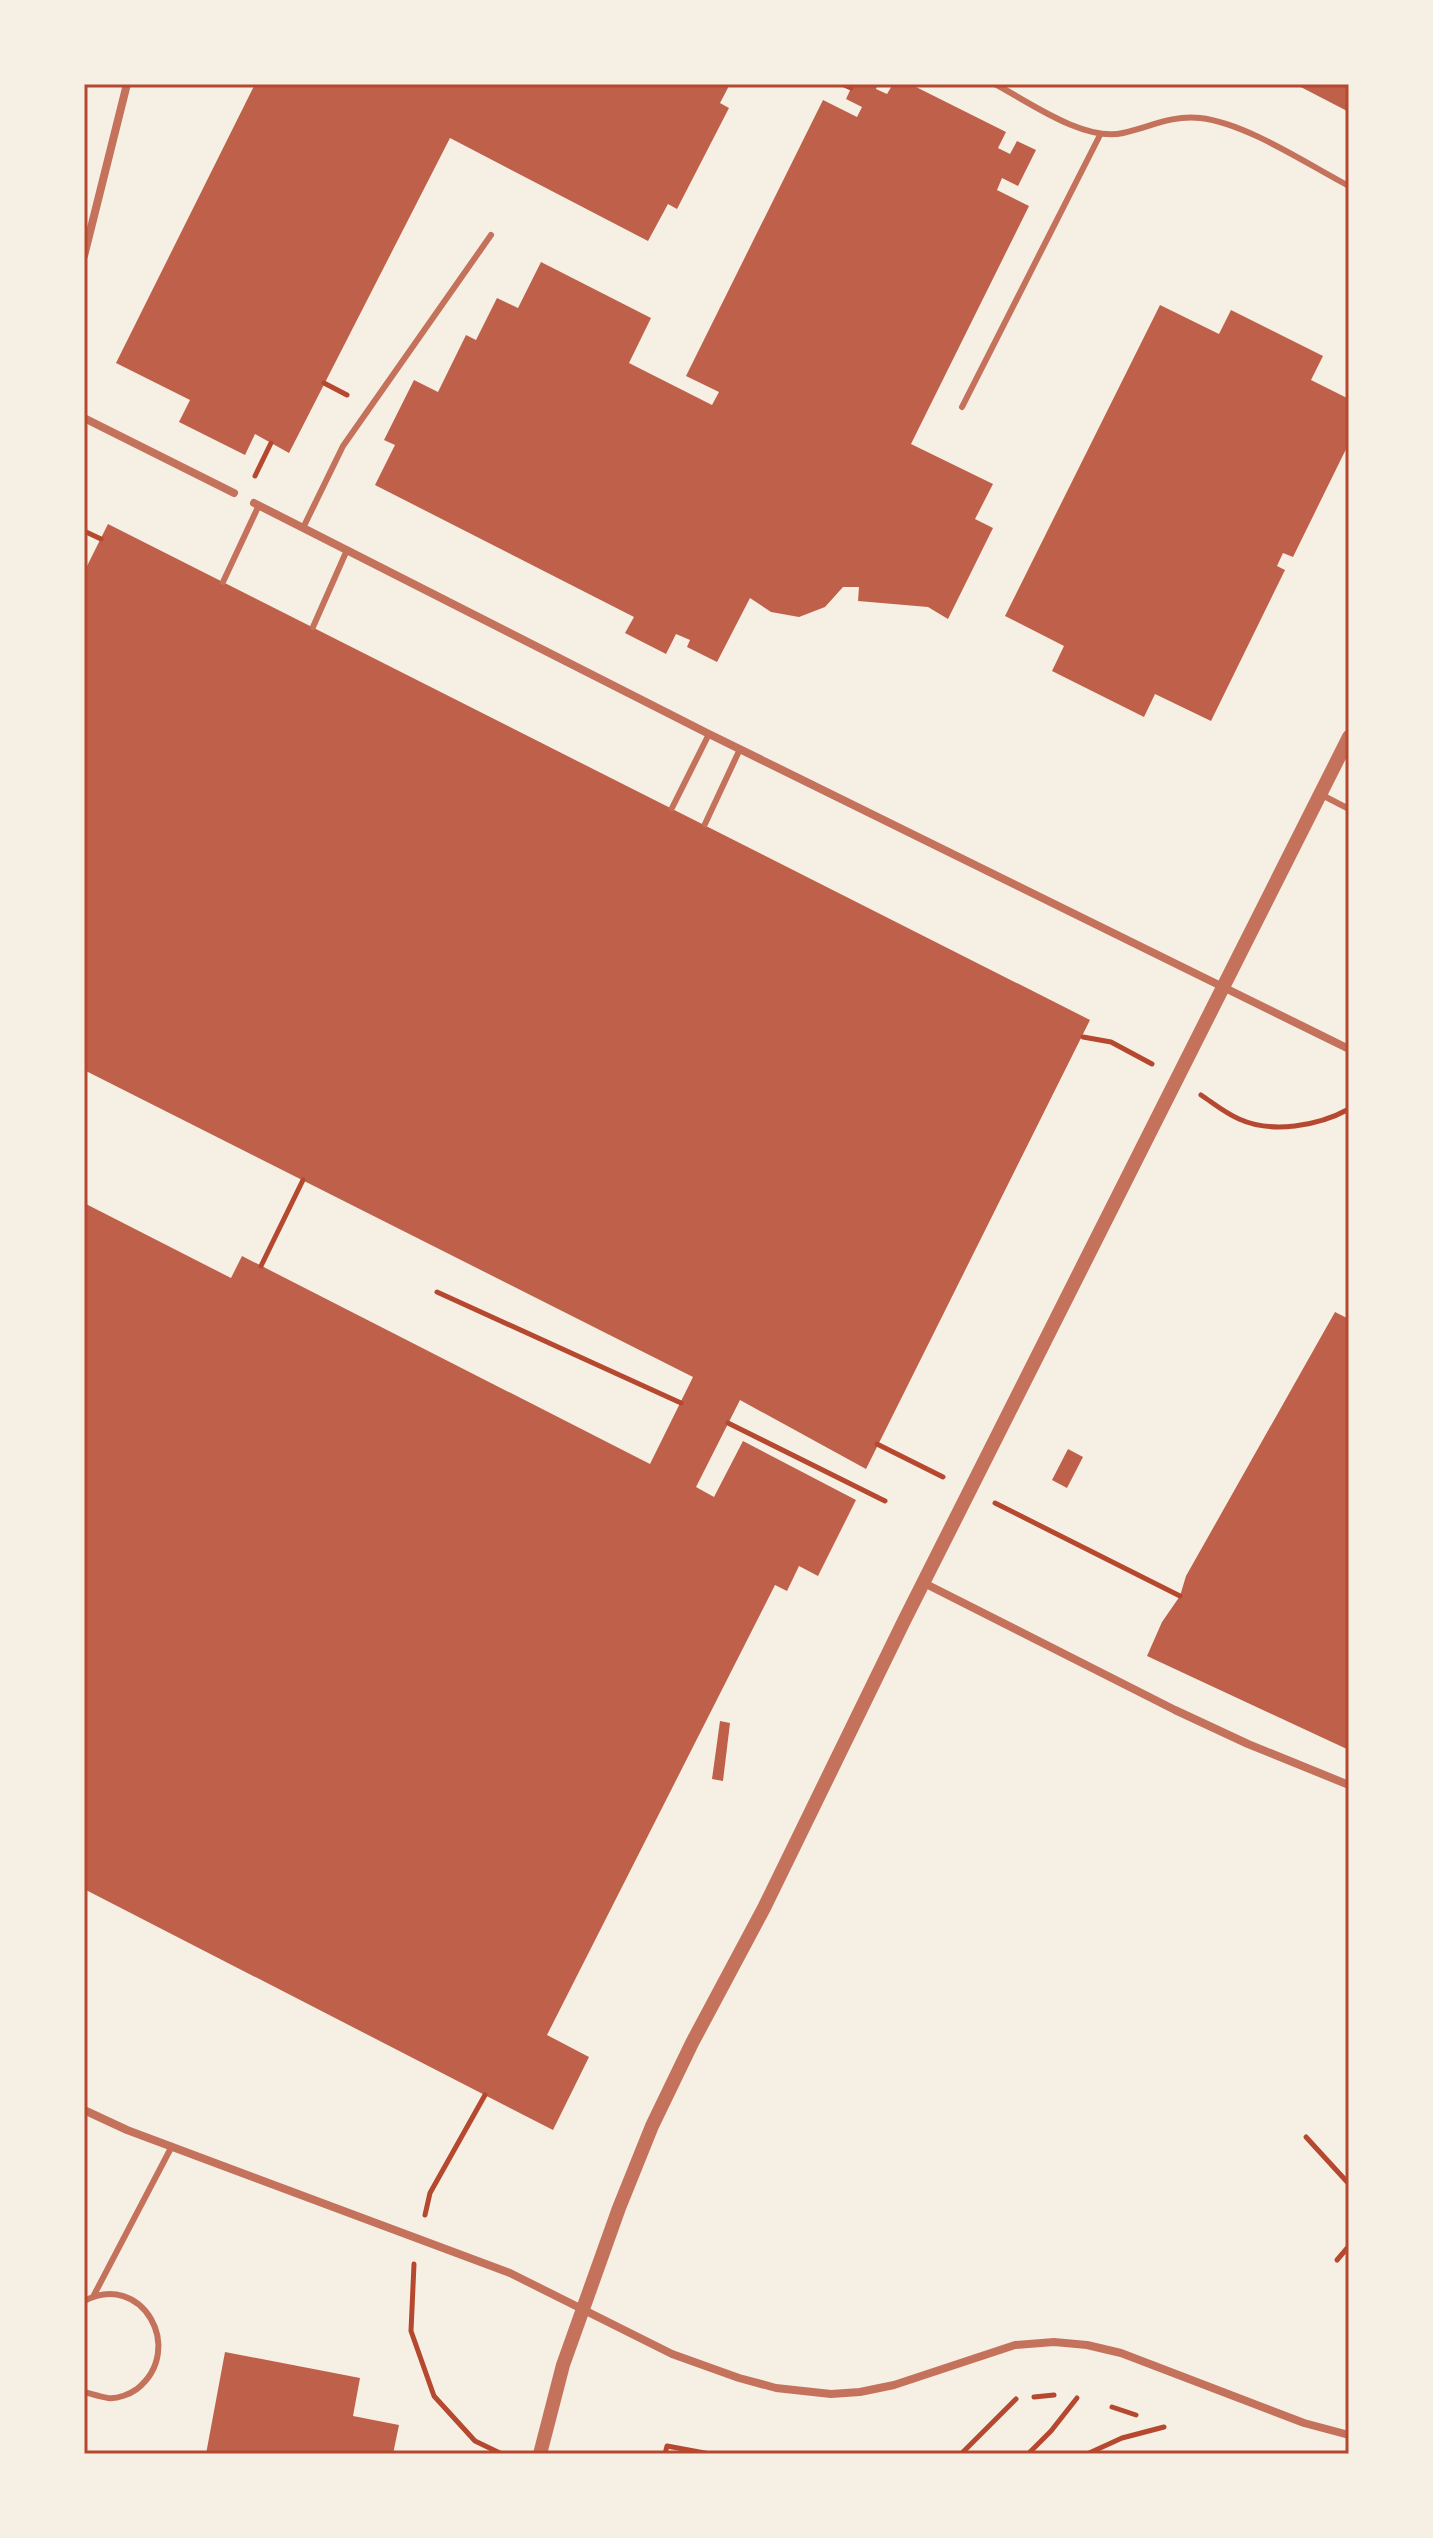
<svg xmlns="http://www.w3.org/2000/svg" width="1433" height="2538" font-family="'DejaVu Sans',sans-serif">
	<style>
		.building { fill: #bf614a }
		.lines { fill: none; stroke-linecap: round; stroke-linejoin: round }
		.path { stroke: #b5482f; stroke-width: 5 }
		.service { stroke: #c5725c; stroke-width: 6 }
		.minor { stroke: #c5725c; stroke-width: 8 }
		.tertiary { stroke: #c5725c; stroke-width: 14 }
		.neatline { fill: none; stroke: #b5482f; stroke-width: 3 }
	</style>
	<rect width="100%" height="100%" fill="#f6efe4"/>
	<g class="building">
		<polygon points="255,84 730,84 720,103 729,108 677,209 668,204 648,241 450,138 289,453 255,434 245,455 179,422 190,400 116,363"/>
		<polygon points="853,84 878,84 876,89 887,94 893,84 910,84 1006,132 998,148 1010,154 1017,141 1036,150 1018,186 1002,178 997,190 1029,206 911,444 993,484 975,519 993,528 948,619 928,607 858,601 859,587 843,587 825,607 799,617 771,612 750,598 717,662 687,647 690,640 676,634 666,654 625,633 634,617 375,485 395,445 384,440 414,380 438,392 466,335 476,340 497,298 518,308 541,262 651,318 629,363 712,405 719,392 686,376 823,100 857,117 862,107 846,99"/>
		<polygon points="1295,84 1349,84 1349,112"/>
		<polygon points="1160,305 1219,334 1231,310 1323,356 1311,380 1349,399 1349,443 1293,557 1283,553 1277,566 1285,570 1211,721 1155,694 1144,717 1052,671 1064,646 1005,616"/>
		<polygon points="108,524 1090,1020 866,1469 740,1400 696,1487 714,1497 743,1441 856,1500 818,1576 799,1566 787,1591 775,1585 547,2035 589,2057 553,2130 84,1889 84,1203 231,1278 242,1256 650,1464 693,1377 84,1070 84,572"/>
		<polygon points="1335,1312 1349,1319 1349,1750 1147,1656 1162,1622 1180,1596 1186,1576"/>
		<polygon points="1068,1449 1083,1457 1067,1488 1052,1480"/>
		<polygon points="720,1721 730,1723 723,1781 712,1779"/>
		<polygon points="225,2352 360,2378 353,2416 399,2425 393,2454 206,2454"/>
	</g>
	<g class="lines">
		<g class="path">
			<polyline points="842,84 851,88"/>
			<polyline points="1347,84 1349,85"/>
			<polyline points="324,383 347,395"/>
			<polyline points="255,476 271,443"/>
			<polyline points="84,531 101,539"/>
			<polyline points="1083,1037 1111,1042 1152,1064"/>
			<path d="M1201 1095C1213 1103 1225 1113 1239 1119 1272 1134 1318 1126 1349 1109"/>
			<polyline points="261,1266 303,1180"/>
			<polyline points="437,1292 681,1403"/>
			<polyline points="728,1423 885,1501"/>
			<polyline points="877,1444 943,1477"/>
			<polyline points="995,1503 1180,1596"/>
			<polyline points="1306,2137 1349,2184"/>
			<polyline points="425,2215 430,2193 485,2095"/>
			<polyline points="1337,2260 1349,2246"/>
			<polyline points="414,2264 411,2331 434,2396 475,2441 502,2454"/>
			<polyline points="1034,2397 1054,2395"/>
			<polyline points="1112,2407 1136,2415"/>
			<polyline points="665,2454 667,2446 710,2454"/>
			<polyline points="961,2454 1016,2399"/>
			<polyline points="1028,2454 1051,2431 1077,2398"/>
			<polyline points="1087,2454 1122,2438 1164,2427"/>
		</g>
		<g class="service">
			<path d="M995 84C1029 102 1084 142 1123 133 1150 127 1171 115 1200 118 1246 123 1307 164 1349 186"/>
			<polyline points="962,407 1100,135"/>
			<polyline points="303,528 343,446 491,235"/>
			<polyline points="223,582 259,505"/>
			<polyline points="313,627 347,550"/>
			<polyline points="1320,794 1349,809"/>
			<polyline points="672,808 709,734"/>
			<polyline points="705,824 740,749"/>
			<polyline points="94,2295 172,2146"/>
			<path d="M84 2301C141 2270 187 2349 137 2389 130 2394 118 2399 108 2398 100 2397 92 2394 84 2392"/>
		</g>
		<g class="minor">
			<polyline points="84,256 127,84"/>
			<polyline points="84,418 234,493"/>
			<polyline points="254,503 709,734 1349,1049"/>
			<polyline points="924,1583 1175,1710 1248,1744 1349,1785"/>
			<polyline points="84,2110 127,2130 510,2273 672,2354 739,2378 776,2388 831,2394 860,2392 894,2385 1015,2345 1054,2342 1087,2345 1121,2353 1304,2423 1349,2435"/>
		</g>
		<polyline class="tertiary" points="540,2454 563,2365 619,2208 652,2126 692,2043 764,1908 904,1621 1349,737"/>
	</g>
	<rect width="1433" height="2538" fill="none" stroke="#f6efe4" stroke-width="172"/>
	<rect x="86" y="86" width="1261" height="2366" class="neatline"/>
</svg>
